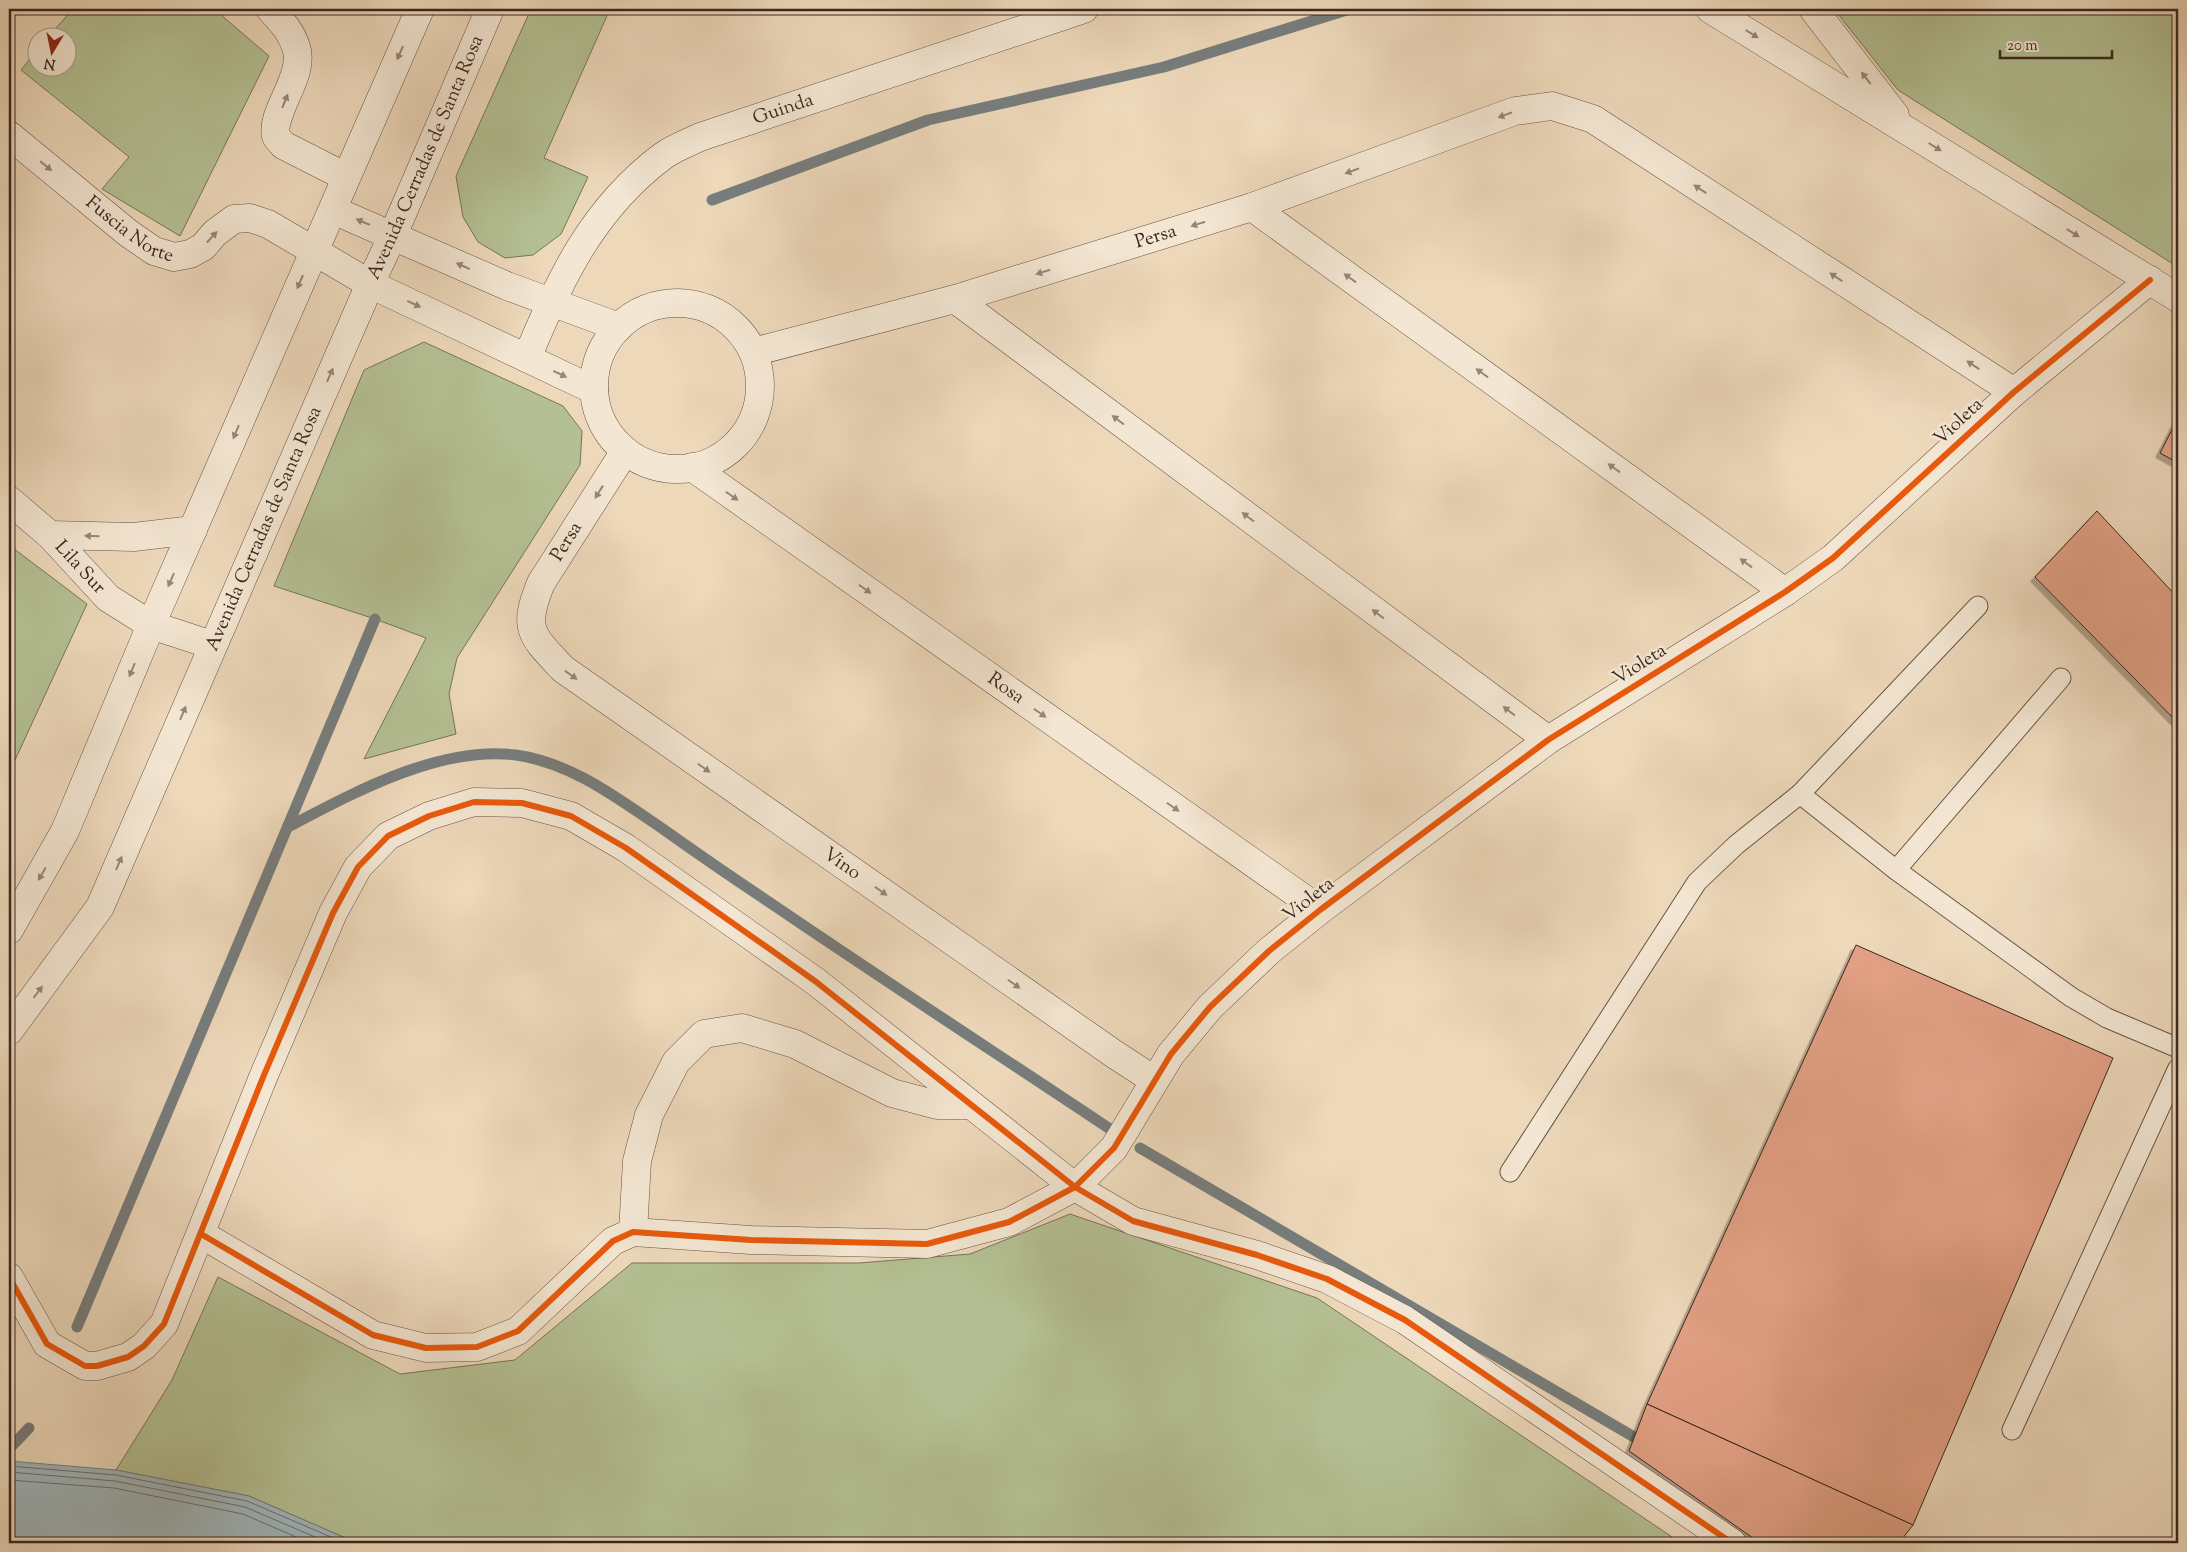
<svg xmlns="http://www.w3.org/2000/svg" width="2187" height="1552" font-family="'Sorts Mill Goudy',serif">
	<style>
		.green { fill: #b4c093; stroke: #777459 }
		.water { fill: #9fb6bc; stroke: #777d7d }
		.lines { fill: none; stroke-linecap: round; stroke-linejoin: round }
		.shore { stroke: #6c6e6e; stroke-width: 1 }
		.stream { stroke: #777d7d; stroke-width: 11 }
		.building { fill: #e2a084; stroke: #3a271f; filter: url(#shadow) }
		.lane-casing { stroke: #675346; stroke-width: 21 }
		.street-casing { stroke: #675346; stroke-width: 29 }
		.lane { stroke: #f3e6d2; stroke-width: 19 }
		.street { stroke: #f3e6d2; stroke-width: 28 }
		.cycleway-casing { stroke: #f3e6d2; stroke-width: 9 }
		.cycleway { stroke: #e8590c; stroke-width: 6 }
		.oneway { fill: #968678 }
		.labels { text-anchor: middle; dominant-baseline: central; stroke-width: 5; stroke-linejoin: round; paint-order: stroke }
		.street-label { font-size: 19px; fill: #3a271f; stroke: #f3e6d2 }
	</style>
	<defs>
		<filter id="shadow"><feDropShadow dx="-4.5" dy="4.5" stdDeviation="0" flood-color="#0004"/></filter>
	</defs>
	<rect width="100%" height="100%" fill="#edd8ba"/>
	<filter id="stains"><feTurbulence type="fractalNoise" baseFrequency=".004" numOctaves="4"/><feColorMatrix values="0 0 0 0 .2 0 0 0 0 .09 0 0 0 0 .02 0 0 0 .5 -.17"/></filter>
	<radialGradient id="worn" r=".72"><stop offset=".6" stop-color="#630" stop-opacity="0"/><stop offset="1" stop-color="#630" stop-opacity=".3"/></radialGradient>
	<g class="green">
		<polygon points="73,9 214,9 269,56 180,236 102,189 129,157 21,70 37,50 38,68 68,68 68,38 48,37"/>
		<polygon points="531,9 610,9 544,158 588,177 561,234 533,255 505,258 478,242 463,217 456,176"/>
		<polygon points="1834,9 2178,9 2178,267 1898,90"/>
		<polygon points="424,342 563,406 582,431 580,465 457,658 449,694 456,734 364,759 426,638 375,619 274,586 364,370"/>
		<polygon points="9,545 87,604 10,771 9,770"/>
		<polygon points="1070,1214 1317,1298 1681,1543 357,1543 249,1496 116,1470 172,1380 218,1277 400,1374 515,1360 632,1263 859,1263 970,1254"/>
	</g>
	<polygon class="water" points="9,1461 116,1470 249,1496 357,1543 9,1543"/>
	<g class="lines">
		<g class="shore">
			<polyline points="9,1466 116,1475 247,1501 345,1543"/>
			<polyline points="9,1472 115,1481 245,1507 329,1543"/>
			<polyline points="9,1480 114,1488 243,1514 310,1543"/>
		</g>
		<g class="stream">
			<polyline points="712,200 928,120 1164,67 1350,9"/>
			<path d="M288 827C353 793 440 745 516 755 572 763 617 798 663 829 698 854 733 878 769 902 882 979 996 1053 1110 1129"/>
			<polyline points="1140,1148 1634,1437"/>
			<polyline points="77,1327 375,619"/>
			<polyline points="9,1449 29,1428"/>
		</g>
	</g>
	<g class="building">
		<polygon points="2178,418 2178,463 2160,453"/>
		<polygon points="2097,511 2178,598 2178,723 2035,577"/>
		<polygon points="1856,945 2113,1058 1913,1525 1647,1404"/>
		<polygon points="1647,1404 1913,1525 1899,1543 1760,1543 1629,1451"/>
	</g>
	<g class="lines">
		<defs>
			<g id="lane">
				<polyline points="1978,606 1800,794 1896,870 2071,997 2107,1018 2178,1048"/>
				<polyline points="1896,870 2061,678"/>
				<polyline points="1510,1172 1697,882 1736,845 1800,794"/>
				<polyline points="2012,1430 2178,1068"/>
			</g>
			<g id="street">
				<path d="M270 9C281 21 291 31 296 47 306 76 270 112 276 136 277 139 281 142 283 145L346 177"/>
				<polyline points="1710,9 2178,298"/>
				<polyline points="1813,9 1895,115"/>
				<path id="s1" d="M9 135 128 233 154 251 174 257 190 254 203 247 215 233 234 219 250 218 268 224 370 284 594 390"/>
				<polyline points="1252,207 1785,592"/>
				<polyline points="333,210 507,286 619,327"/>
				<polyline points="955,299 1548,740"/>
				<circle cx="677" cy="386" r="83"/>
				<path id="s2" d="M753 352 955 299 1252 207 1515 111 1552 106 1593 119 2014 392"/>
				<path id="s3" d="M527 358C559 280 593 208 663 156 674 148 688 143 700 137L1084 9"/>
				<path id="s4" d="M625 451 541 583C522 629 531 635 563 669L1114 1054 1154 1080"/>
				<path id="s5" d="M692 467 1320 910"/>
				<path id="s6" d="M9 500 50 535 108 598 151 625 212 645"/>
				<polyline points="50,535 134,537 193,530"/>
				<polyline points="9,930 65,831 151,625 420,9"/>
				<path id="s7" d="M9 1031 100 907 370 284 393 235 490 9"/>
				<polyline points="633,1232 637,1161 649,1115 676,1062 704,1034 742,1028 795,1044 892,1093 937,1105 969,1105"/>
				<polyline points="201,1234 373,1335 426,1348 477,1347 518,1331 613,1241 633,1232 751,1240 927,1244 1009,1222 1075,1187 1114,1148 1171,1054 1210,1007 1269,951 1320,910 1548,740 1785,592 1833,558 2014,392 2150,280"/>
				<polyline points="9,1277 47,1344 85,1366 97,1366 128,1357 144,1346 164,1324 264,1075 333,913 358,867 388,836 429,816 474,802 522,803 571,816 626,848 815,981 1075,1187 1133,1221 1257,1255 1327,1279 1405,1320 1732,1543"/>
			</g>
		</defs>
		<use href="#lane" class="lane-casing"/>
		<use href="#street" class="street-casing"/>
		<use href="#lane" class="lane"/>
		<use href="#street" class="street"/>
		<defs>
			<g id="cycleway">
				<polyline points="201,1234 373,1335 426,1348 477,1347 518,1331 613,1241 633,1232 751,1240 927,1244 1009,1222 1075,1187 1114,1148 1171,1054 1210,1007 1269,951 1320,910 1548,740 1785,592 1833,558 2014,392 2150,280"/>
				<polyline points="9,1277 47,1344 85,1366 97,1366 128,1357 144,1346 164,1324 264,1075 333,913 358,867 388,836 429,816 474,802 522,803 571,816 626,848 815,981 1075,1187 1133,1221 1257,1255 1327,1279 1405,1320 1732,1543"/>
			</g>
		</defs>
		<use href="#cycleway" class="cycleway-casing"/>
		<use href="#cycleway" class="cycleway"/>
	</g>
	<defs><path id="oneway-solid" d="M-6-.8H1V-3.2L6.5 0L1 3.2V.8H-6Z" transform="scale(1.25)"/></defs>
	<g class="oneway">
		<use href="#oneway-solid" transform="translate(1752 34) rotate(32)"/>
		<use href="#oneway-solid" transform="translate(400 53) rotate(114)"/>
		<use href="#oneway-solid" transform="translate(1866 78) rotate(-128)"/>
		<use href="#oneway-solid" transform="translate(285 101) rotate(-68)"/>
		<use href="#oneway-solid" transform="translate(1505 115) rotate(160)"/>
		<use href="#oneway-solid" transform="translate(1935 147) rotate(32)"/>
		<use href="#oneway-solid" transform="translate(46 166) rotate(39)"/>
		<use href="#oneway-solid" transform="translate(1352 171) rotate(160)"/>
		<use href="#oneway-solid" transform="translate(1700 189) rotate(-147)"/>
		<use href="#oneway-solid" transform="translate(363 222) rotate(-157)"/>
		<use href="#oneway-solid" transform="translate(1198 224) rotate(163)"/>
		<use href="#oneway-solid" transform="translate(2073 233) rotate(32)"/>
		<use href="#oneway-solid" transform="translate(212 237) rotate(-47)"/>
		<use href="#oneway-solid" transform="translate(463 266) rotate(-156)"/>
		<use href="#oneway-solid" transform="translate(1043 272) rotate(163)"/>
		<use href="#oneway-solid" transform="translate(1836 277) rotate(-147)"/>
		<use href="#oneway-solid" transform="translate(1350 278) rotate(-144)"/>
		<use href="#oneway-solid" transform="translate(300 282) rotate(113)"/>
		<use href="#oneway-solid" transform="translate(414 304) rotate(25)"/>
		<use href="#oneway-solid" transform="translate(1973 365) rotate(-147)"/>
		<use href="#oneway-solid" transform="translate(1482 373) rotate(-144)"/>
		<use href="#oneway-solid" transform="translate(560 374) rotate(25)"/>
		<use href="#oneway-solid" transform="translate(330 375) rotate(-66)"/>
		<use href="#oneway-solid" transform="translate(1118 420) rotate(-143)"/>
		<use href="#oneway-solid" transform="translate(236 432) rotate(113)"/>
		<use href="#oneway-solid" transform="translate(1614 468) rotate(-144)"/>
		<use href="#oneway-solid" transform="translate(599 492) rotate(122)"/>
		<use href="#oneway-solid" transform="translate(732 496) rotate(35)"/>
		<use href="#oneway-solid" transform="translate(1248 517) rotate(-143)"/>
		<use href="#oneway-solid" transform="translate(92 536) rotate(-178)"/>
		<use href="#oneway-solid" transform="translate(1746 563) rotate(-144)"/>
		<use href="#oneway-solid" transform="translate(171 580) rotate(114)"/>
		<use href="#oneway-solid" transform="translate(865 589) rotate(35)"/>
		<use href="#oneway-solid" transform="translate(1378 614) rotate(-143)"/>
		<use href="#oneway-solid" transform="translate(132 670) rotate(112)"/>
		<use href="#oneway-solid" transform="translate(571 675) rotate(35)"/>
		<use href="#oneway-solid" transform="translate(1509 711) rotate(-143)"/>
		<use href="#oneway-solid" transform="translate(183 713) rotate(-67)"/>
		<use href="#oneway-solid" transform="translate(1040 713) rotate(35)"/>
		<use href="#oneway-solid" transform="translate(704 768) rotate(35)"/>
		<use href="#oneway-solid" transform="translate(1173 807) rotate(35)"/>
		<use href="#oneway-solid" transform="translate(119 863) rotate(-67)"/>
		<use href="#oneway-solid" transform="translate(42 874) rotate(120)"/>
		<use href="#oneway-solid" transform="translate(881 891) rotate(35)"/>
		<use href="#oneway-solid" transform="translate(1014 984) rotate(35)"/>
		<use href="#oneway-solid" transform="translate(38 992) rotate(-53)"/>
	</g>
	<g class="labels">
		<g class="street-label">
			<text stroke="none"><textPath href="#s3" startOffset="376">Guinda</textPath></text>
			<text stroke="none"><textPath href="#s7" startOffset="971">Avenida Cerradas de Santa Rosa</textPath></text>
			<text stroke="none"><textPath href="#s1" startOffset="154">Fuscia Norte</textPath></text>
			<text stroke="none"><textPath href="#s2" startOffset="419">Persa</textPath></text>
			<text transform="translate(1959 422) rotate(-43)">Violeta</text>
			<text stroke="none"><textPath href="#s7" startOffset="566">Avenida Cerradas de Santa Rosa</textPath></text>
			<text transform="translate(567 542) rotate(-58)">Persa</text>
			<text stroke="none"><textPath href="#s6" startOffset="98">Lila Sur</textPath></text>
			<text transform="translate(1640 665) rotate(-32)">Violeta</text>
			<text stroke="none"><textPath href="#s5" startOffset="384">Rosa</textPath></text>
			<text stroke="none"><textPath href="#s4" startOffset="595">Vino</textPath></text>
			<text transform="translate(1309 900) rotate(-38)">Violeta</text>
		</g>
	</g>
	<rect width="2187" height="1552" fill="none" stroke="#edd8ba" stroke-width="30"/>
	<rect x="10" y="10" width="2167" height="1532" fill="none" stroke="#3a271f" stroke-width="2.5"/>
	<rect x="15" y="15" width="2157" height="1522" fill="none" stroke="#3a271f"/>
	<g transform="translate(52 52) rotate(190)"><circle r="24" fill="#f3e6d2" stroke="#a99a8a"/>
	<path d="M0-4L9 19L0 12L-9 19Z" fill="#8f2418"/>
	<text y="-8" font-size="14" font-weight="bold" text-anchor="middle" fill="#3a271f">N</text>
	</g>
	<path d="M2000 50v8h112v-8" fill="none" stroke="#3a271f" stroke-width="2.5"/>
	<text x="2007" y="50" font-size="15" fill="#3a271f" stroke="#f3e6d2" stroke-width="4" paint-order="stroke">20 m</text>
	<rect width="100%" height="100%" filter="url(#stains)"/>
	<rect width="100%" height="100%" fill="url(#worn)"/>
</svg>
